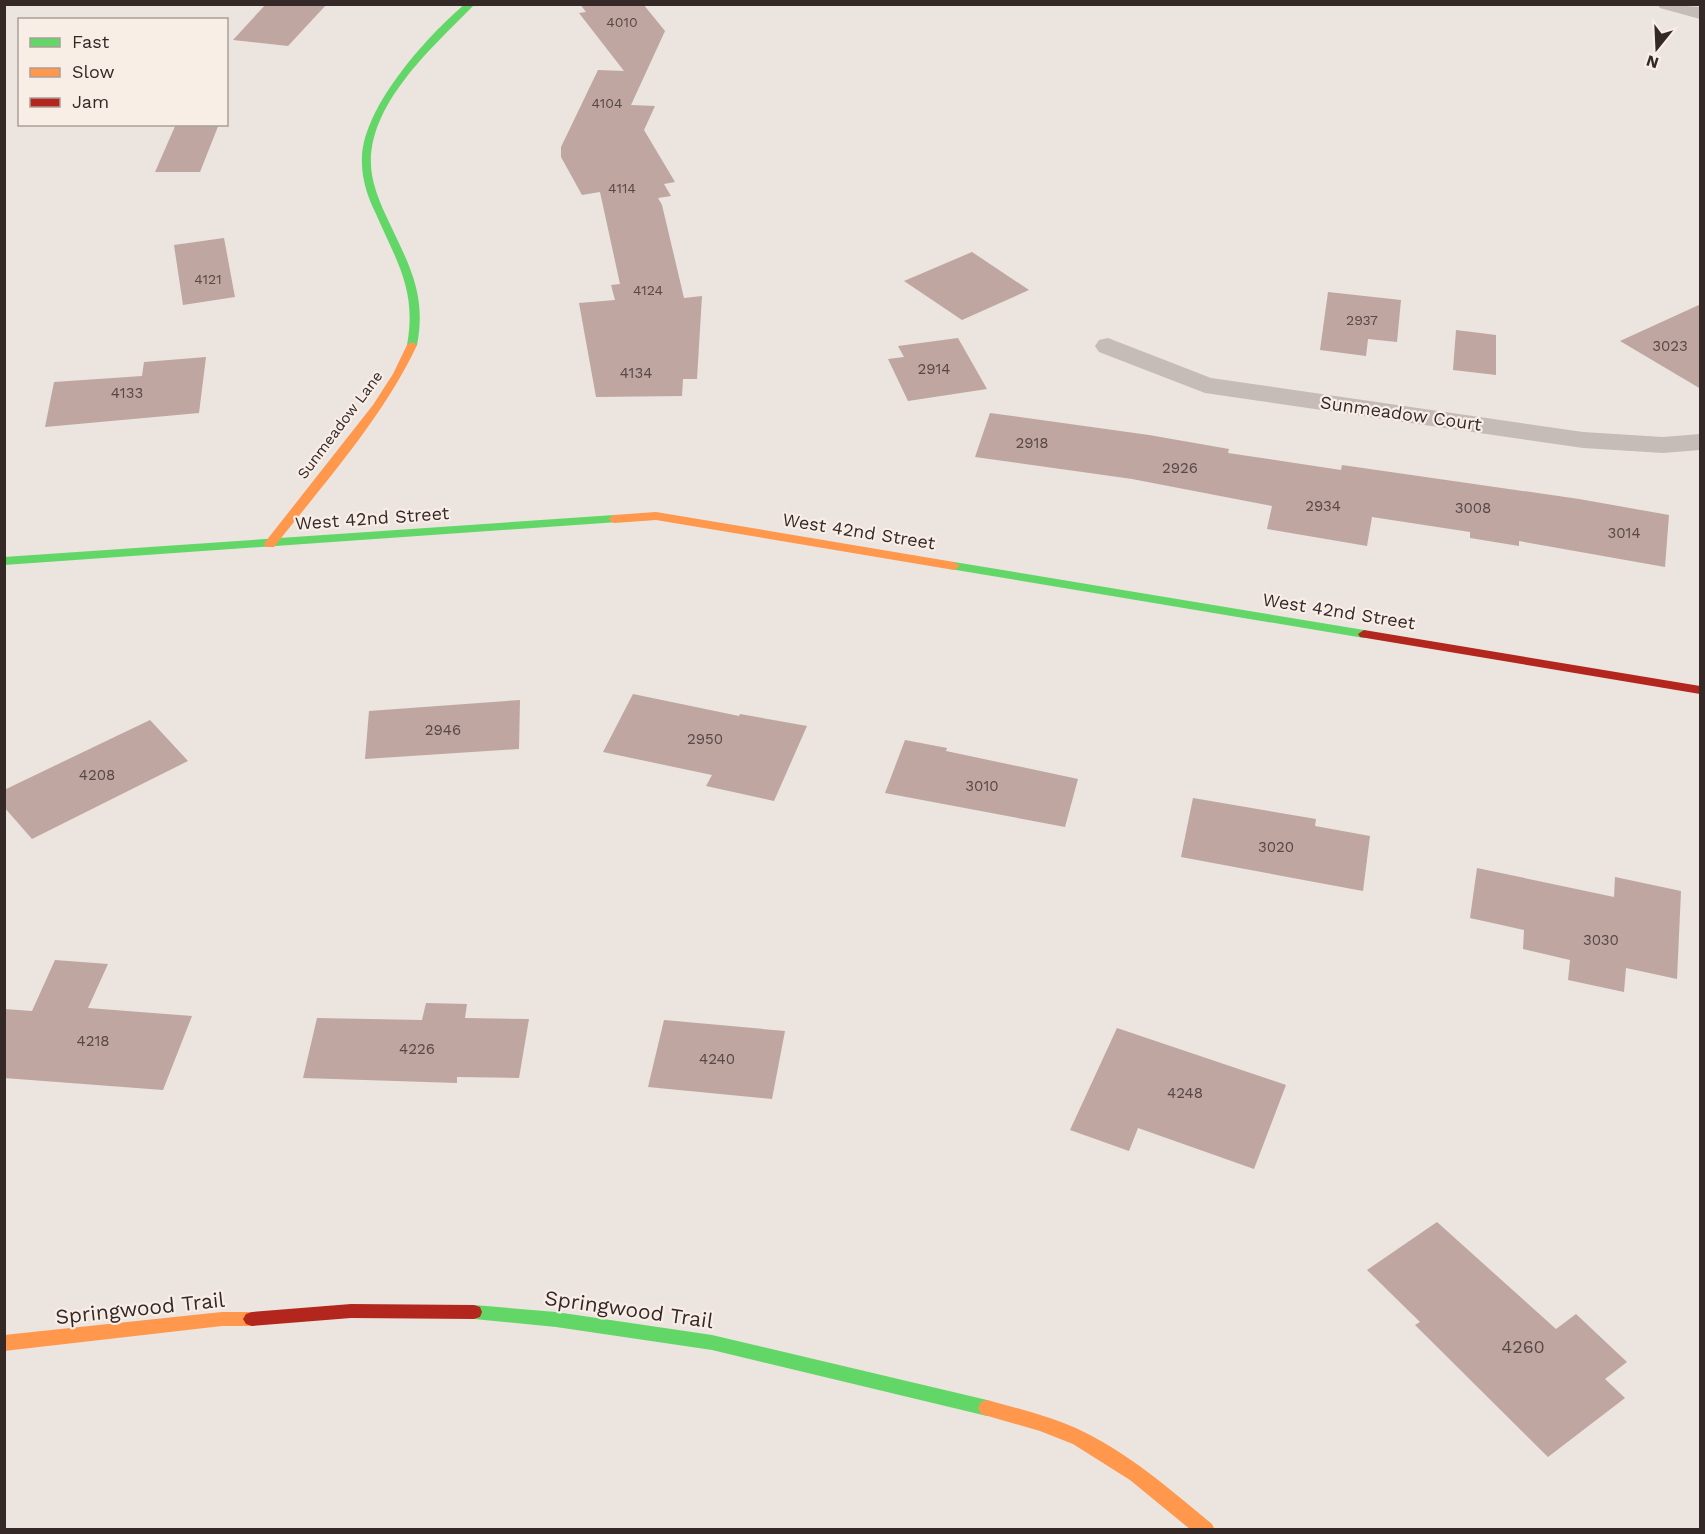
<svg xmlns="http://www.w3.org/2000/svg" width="1705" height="1534" font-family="'Work Sans',sans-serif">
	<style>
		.building { fill: #bfa6a1 }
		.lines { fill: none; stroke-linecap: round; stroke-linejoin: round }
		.street { fill: #c5bcb8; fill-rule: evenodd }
		.fast { fill: #63d668; fill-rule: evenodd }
		.slow { fill: #ff974d; fill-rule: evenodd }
		.jam { fill: #b3261e; fill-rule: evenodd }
		.labels { text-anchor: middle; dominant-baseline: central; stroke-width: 4.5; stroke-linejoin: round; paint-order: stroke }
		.far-number-label { font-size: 14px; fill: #584846 }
		.number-label { font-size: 15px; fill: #584846 }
		.far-street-label { font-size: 15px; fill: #352927; stroke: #f9eee6 }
		.street-label { font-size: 18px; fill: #352927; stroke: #f9eee6 }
		.near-number-label { font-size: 18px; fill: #584846 }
		.near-street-label { font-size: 21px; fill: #352927; stroke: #f9eee6 }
	</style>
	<rect width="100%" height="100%" fill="#ebe4df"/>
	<g class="building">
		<polygon points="266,4 327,4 288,46 233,40"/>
		<polygon points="580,4 643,4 665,31 631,105 655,106 644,130 675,182 664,184 671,196 658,198 662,205 684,298 702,296 697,379 683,379 682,396 596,397 579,303 615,300 611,285 620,284 600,192 582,195 561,157 561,147 598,70 624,71 579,13 586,12"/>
		<polygon points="176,124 219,124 200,172 155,172"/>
		<polygon points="224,238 235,297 183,305 174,245"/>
		<polygon points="972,252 1029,290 962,320 904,281"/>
		<polygon points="1328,292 1401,300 1397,342 1368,339 1366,356 1320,350"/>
		<polygon points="1701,304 1701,389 1620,341"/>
		<polygon points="1456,330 1496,335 1496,375 1453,370"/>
		<polygon points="958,338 987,389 908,401 888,359 904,357 898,346"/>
		<polygon points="206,357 199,413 45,427 54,382 142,376 144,362"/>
		<polygon points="990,413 1149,435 1229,449 1228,453 1341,470 1342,465 1579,499 1669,515 1665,567 1519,541 1519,546 1470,538 1470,532 1372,517 1367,546 1267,529 1272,506 1132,479 975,457"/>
		<polygon points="633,694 739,716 740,714 807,726 774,801 706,786 712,775 603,752"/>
		<polygon points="520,700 519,749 365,759 369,711"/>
		<polygon points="150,720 188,761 32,839 4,807 4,790"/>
		<polygon points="905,740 947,748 946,751 1078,779 1065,827 885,793"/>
		<polygon points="1193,798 1316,819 1315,826 1370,836 1363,891 1181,857"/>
		<polygon points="1477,868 1614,897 1615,877 1681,891 1677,979 1626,968 1624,992 1568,980 1570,960 1523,949 1524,930 1470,918"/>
		<polygon points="55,960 108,964 88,1008 192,1016 163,1090 4,1078 4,1009 32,1011"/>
		<polygon points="426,1003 467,1004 465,1018 529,1019 519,1078 457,1077 457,1083 303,1078 317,1018 422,1020"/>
		<polygon points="664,1020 785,1031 772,1099 648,1087"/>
		<polygon points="1117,1028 1286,1085 1254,1169 1138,1128 1129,1151 1070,1130"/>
		<polygon points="1437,1222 1556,1329 1576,1314 1627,1362 1605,1379 1625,1398 1548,1457 1415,1325 1420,1322 1367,1270"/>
	</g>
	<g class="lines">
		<g class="street">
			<polygon points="1657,4 1700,7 1700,19 1660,8"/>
			<polygon points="1108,338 1211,378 1583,432 1663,437 1700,434 1700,450 1663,453 1583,448 1205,393 1099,352 1095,346 1099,340"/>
		</g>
		<g class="fast">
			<path d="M465 4H475C433 47 361 109 372 175 376 198 388 219 397 239 415 276 425 304 417 345L412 348 407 345C417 291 397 262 376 214 367 196 361 177 362 157 364 106 427 36 465 4Z"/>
			<polygon points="614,515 618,516 620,519 618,522 4,565 4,557"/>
			<polygon points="954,562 1364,630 1370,634 1364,638 950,569 948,566"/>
			<polygon points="474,1305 556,1312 712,1335 987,1400 993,1402 996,1408 993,1414 987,1416 712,1350 556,1327 474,1319 468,1317 466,1312 468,1307"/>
		</g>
		<g class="slow">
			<path d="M412 342 417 345C382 419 325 482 274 547H266L264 544 266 541 373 405 393 374 407 345Z"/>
			<polygon points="656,512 954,562 960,566 954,570 656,520 614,523 608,519 614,515"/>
			<polygon points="222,1312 252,1312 258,1314 261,1319 258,1324 252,1326 222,1326 4,1351 4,1335"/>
			<path d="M987 1400C1020 1409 1053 1417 1084 1432 1131 1455 1172 1491 1212 1524L1215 1530H1191L1130 1480 1073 1444 1040 1431 981 1414 978 1408 981 1402Z"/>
		</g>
		<g class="jam">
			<polygon points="1364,630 1700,686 1700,694 1360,637 1358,634"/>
			<polygon points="351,1304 474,1305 480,1307 482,1312 480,1317 474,1319 351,1318 252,1326 246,1324 243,1319 246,1314 252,1312"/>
		</g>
	</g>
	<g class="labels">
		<g class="far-number-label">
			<text x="622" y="22">4010</text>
			<text x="607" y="103">4104</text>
			<text x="622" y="188">4114</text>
			<text x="208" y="279">4121</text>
			<text x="648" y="290">4124</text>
			<text x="1362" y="320">2937</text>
		</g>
		<g class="number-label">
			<text x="1670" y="346">3023</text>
			<text x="934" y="369">2914</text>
			<text x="636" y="373">4134</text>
			<text x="127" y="393">4133</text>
			<text x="1032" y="443">2918</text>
			<text x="1180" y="468">2926</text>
			<text x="1323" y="506">2934</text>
			<text x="1473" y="508">3008</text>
			<text x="1624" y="533">3014</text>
			<text x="443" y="730">2946</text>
			<text x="705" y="739">2950</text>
			<text x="97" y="775">4208</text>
			<text x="982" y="786">3010</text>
			<text x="1276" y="847">3020</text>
			<text x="1601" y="940">3030</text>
			<text x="93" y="1041">4218</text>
			<text x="417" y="1049">4226</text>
			<text x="717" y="1059">4240</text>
			<text x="1185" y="1093">4248</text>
		</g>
		<g class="far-street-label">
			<text transform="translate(340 425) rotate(-53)">Sunmeadow Lane</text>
		</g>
		<g class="street-label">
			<text transform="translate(1401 413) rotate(8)">Sunmeadow Court</text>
			<text transform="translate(372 518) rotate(-4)">West 42nd Street</text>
			<text transform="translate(859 531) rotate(9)">West 42nd Street</text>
			<text transform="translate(1339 611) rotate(9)">West 42nd Street</text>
		</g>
		<g class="near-number-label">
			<text x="1523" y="1346">4260</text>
		</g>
		<g class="near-street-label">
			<text transform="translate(140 1308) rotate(-6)">Springwood Trail</text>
			<text transform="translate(629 1309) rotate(8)">Springwood Trail</text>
		</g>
	</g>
	<rect width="1705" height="1534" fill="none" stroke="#352927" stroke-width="12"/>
	<rect x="18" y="18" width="210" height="108" fill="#f9eee6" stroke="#ab9f9a" stroke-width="1.5"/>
	<rect x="30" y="38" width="30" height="9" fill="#63d668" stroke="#ab9f9a" stroke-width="1.5"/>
	<text x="72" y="48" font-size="18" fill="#352927">Fast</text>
	<rect x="30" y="68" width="30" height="9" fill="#ff974d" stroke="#ab9f9a" stroke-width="1.5"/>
	<text x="72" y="78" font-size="18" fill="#352927">Slow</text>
	<rect x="30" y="98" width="30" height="9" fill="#b3261e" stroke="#ab9f9a" stroke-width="1.5"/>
	<text x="72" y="108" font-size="18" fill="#352927">Jam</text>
	<g transform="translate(1657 48) rotate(198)" stroke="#f9eee6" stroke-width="4.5" paint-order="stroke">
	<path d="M0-4.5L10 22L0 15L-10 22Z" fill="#352927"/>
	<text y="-9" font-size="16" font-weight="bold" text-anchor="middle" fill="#352927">N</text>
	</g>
</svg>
